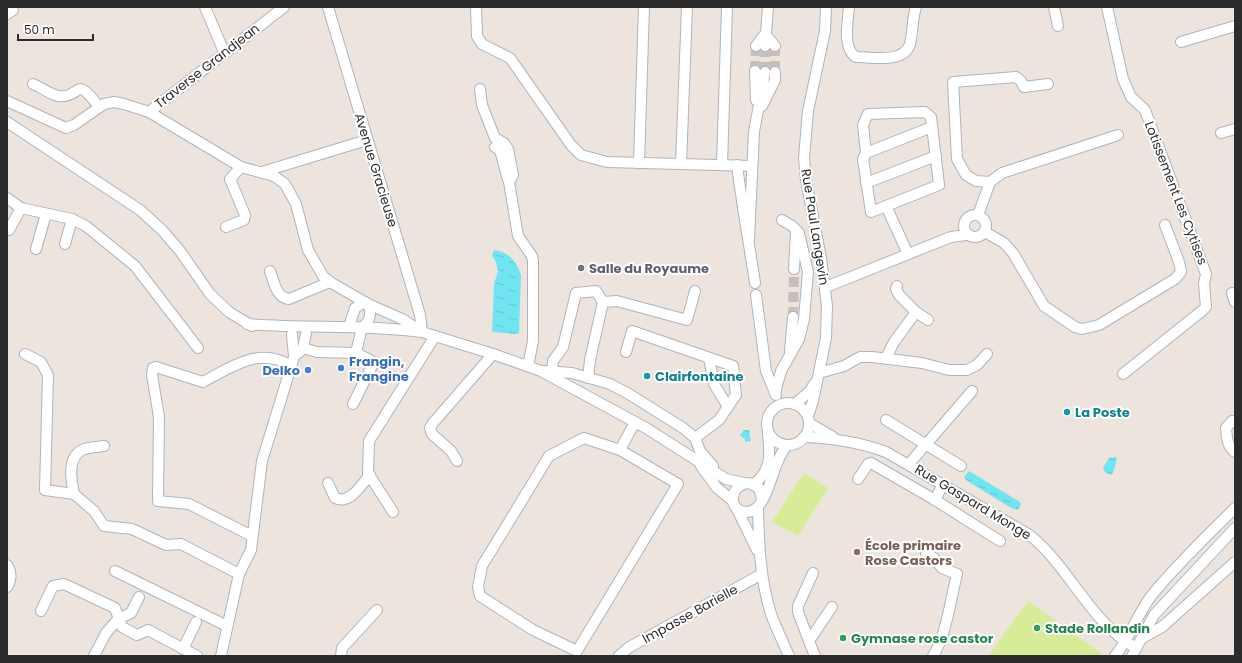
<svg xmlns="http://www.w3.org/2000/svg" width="1242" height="663" font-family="Poppins,sans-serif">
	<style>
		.pitch { fill: #d7ec96 }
		.water { fill: url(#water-ripples) }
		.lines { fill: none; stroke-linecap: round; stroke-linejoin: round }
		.minor-tunnel { stroke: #c7bfba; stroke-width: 10; stroke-dasharray: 10 5; stroke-linecap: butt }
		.minor-casing { stroke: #aeb4bc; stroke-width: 12 }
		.minor { stroke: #fff; stroke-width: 10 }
		.worship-dot { fill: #6b7280; stroke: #fff; stroke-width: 1.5 }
		.shop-dot { fill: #3f7fe0; stroke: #fff; stroke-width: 1.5 }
		.culture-dot { fill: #0f9aa8; stroke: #fff; stroke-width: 1.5 }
		.education-dot { fill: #8d6e63; stroke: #fff; stroke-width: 1.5 }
		.leisure-dot { fill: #2e9e5b; stroke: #fff; stroke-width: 1.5 }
		.labels { text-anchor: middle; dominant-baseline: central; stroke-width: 4; stroke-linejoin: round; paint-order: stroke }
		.street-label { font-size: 13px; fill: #2c2c2c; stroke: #fff }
		.worship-label { font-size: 13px; font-weight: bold; fill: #5b616d; stroke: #fff; text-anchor: start }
		.shop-label { font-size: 13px; font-weight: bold; fill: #366cbe; stroke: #fff; text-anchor: start }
		.culture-label { font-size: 13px; font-weight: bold; fill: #0d838f; stroke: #fff; text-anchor: start }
		.education-label { font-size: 13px; font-weight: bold; fill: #785e54; stroke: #fff; text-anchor: start }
		.leisure-label { font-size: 13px; font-weight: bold; fill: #27864d; stroke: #fff; text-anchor: start }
	</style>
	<defs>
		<pattern id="water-ripples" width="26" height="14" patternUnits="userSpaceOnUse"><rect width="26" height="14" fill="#70e5f1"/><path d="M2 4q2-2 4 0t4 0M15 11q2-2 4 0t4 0" fill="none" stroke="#61c5cf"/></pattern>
	</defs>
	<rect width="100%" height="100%" fill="#eee4de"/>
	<g class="pitch">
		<polygon points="804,473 828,488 798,536 772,522"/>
		<polygon points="1028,601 1102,654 1100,656 988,656"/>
	</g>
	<g class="water">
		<path d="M494 250C508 251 517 262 521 275L519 333 515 334 492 332 494 284 498 271 495 260 492 256Z"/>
		<polygon points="744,430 749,430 751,441 745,442 745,439 740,435"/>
		<polygon points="1116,457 1117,459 1113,473 1110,475 1104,471 1103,468 1109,458"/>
		<polygon points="969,471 1020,502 1021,504 1018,510 1011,508 966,480 964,477"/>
	</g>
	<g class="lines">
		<g class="minor-tunnel">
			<polyline points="775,46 775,72"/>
			<polyline points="755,71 756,46"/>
			<polyline points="765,72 765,46"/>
			<polyline points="793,317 794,269"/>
		</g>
		<defs>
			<g id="minor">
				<polyline points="205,7 224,52"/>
				<polyline points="328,7 420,315 422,332"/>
				<polyline points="476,7 477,36 482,44 510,58 571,145 581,155 607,162 752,166"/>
				<path d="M849 7C848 21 842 49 856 57 871 57 904 64 910 44 913 32 912 19 916 7"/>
				<polyline points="1054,7 1058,26"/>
				<polyline points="1107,7 1123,79 1131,97 1145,110 1206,274 1204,284 1206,307 1203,310 1123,374"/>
				<polyline points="7,14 13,10"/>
				<polyline points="1181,42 1235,26"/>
				<polyline points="756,46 765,34 775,46"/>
				<polyline points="765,46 768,7"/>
				<polyline points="755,71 756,100"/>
				<path d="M33 84C40 87 50 94 58 96 82 99 74 73 99 107"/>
				<polyline points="480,89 482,105 495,138 504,143 508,149 513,175 509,182 518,236 532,256 533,262 533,341 528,366"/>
				<polyline points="7,101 66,128 74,125 104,104 114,102 124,104 149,112 241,167 274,176 285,184 296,204 308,250 323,276 330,282 368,304 402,319 419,330"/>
				<polyline points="762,106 775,80 775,72"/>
				<polyline points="149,112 284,7"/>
				<polyline points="7,122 140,210 162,230 180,251 210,294 229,312 252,326"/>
				<polyline points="1221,133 1235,129"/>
				<polyline points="495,147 500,150 508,180"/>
				<polyline points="866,153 932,127"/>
				<polyline points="639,163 644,7"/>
				<polyline points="681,164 687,7"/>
				<polyline points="722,165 727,7"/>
				<path d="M737 165C742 205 749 243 755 283"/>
				<polyline points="262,172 367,140"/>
				<polyline points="990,182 976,181 966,175 957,159 953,82 1016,77 1021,81 1024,87 1048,84"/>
				<polyline points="866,183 936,156"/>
				<polyline points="7,198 21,208 72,219 86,226 135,266 198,348"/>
				<polyline points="886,206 871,212 863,159 866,153 863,125 868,114 925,112 931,117 939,185 886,206 908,254"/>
				<circle cx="975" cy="226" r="11"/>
				<polyline points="978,215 990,182 1002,173 1118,135"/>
				<polyline points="226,227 244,220 245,215 230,179 241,167"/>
				<polyline points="9,230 21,208"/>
				<polyline points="985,232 1004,243 1013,253 1044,306 1075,327 1082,329 1099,325 1175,279 1181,272 1179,262 1165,225"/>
				<polyline points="749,239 754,132 765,72"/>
				<polyline points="65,244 72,219"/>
				<polyline points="36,249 46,214"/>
				<polyline points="794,269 796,232"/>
				<path d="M270 271C274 281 276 298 289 299L330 282"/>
				<polyline points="826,287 951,237 966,235"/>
				<polyline points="1232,293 1235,302"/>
				<polyline points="756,295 766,371 776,395"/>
				<polyline points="603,302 617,301 687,320 695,291"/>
				<polyline points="916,312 928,320"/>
				<path d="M247 324C305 329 364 324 422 332L493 354 541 371 646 428 726 479 744 483"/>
				<polyline points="349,327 355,308 365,302"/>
				<path d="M303 348 317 352 356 353 362 327C370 322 372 313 368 304"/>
				<polyline points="790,351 793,317"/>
				<polyline points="626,352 632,331 733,366 736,395 719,420 695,438"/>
				<polyline points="299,353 303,348 306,334"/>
				<polyline points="25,354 41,362 48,375 45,490 74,494 94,511 104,526 132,529 166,545 181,544 239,574"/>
				<polyline points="709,358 714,384 728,407"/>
				<polyline points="886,358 894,342 916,312 899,295 896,289 897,286"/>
				<polyline points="544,371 572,373 610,384 629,394 683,428 695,438 700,451 713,466"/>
				<polyline points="552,372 553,361 563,347 576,293 596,291 603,302 590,360 588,378"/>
				<polyline points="819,373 844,366 860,357 872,357 922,363 949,370 967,370 977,365 987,354"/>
				<polyline points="775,393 781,371 799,339 804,319 808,272 799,233 792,226 782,220"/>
				<circle cx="788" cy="424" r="21"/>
				<polyline points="353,404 374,362 356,353"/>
				<polyline points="795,404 810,391 814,384"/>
				<polyline points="808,416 813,401 826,338 827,306 821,258 806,180 804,158 808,111 825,31 826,7"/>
				<polyline points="886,420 961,466"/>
				<path d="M1232 421 1226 428C1227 438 1227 446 1235 452"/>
				<polyline points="809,423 833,437"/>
				<path d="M804 437C833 438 859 442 886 452L1028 534C1069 565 1089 622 1136 648"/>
				<polyline points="620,450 678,484 577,651 533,630 480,596 478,587 482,566 549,456 584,438 620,450 635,422"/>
				<polyline points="457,461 451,451 432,434 430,428 433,423 493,354"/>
				<polyline points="909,464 972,391"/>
				<polyline points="701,466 717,488 732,500"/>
				<polyline points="858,479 868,464 871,463 935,500 943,484"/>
				<path d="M328 483 335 498C350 505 361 485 370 475"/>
				<path d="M754 484C772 470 770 455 768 433"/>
				<path d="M74 494C71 480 67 458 82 450 88 447 98 447 104 446"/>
				<path d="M762 500 759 488 749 483C729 484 727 511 746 512 765 513 771 475 778 461 780 455 784 450 787 445"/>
				<polyline points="935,500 1000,541"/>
				<path d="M758 508C759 544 760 579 771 614 776 628 783 642 789 656"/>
				<polyline points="737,509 757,550"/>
				<polyline points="393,512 368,473 369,441 435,336"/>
				<path d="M252 536 189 504 158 501 159 417 152 375 153 368 156 367 203 382C232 367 259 346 291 366"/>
				<path d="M926 554 934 558 942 568 957 574C951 598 946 636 933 656"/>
				<path d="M7 565C12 573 12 579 7 587"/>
				<polyline points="115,571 227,626"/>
				<polyline points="41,611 53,586 64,584 115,608 122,627 137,635 148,630 197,656"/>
				<polyline points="1142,638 1162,627 1235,562"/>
				<polyline points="809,641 798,612 798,606 813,573"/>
				<polyline points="183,649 196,622"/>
				<polyline points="94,656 106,633 118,619 131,613 139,597"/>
				<polyline points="221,656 239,574 251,550 262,461 294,357 292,334"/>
				<polyline points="341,656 342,648 377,610"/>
				<polyline points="619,656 628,648 762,574"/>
				<polyline points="815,656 809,641 832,607"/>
				<path d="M1115 656C1131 636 1137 614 1152 595 1177 564 1207 536 1235 508"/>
				<polyline points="1132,656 1154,615 1235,528"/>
			</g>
		</defs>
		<use href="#minor" class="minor-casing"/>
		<use href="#minor" class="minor"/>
	</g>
	<circle class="worship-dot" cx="581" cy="268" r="4"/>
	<g class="shop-dot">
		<circle cx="341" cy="368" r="4"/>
		<circle cx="308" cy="370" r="4"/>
	</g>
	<g class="culture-dot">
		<circle cx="647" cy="376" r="4"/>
		<circle cx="1067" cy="412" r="4"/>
	</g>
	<circle class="education-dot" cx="857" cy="552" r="4"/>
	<g class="leisure-dot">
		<circle cx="1037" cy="628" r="4"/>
		<circle cx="843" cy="638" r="4"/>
	</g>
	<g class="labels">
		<g class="street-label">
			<text transform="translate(207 66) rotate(-38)">Traverse Grandjean</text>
			<text transform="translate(376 170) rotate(73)">Avenue Gracieuse</text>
			<text transform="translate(1176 193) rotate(69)">Lotissement Les Cytises</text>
			<text transform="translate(815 227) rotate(81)">Rue Paul Langevin</text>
			<text transform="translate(973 502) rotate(31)">Rue Gaspard Monge</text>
			<text transform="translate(690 614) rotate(-29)">Impasse Barielle</text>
		</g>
		<g class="worship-label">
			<text x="589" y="268">Salle du Royaume</text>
		</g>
		<g class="shop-label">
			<text x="349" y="361">Frangin,<tspan x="349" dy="15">Frangine</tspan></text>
			<text x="300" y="370" text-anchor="end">Delko</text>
		</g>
		<g class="culture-label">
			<text x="655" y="376">Clairfontaine</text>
			<text x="1075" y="412">La Poste</text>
		</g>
		<g class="education-label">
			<text x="865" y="545">École primaire<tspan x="865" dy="15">Rose Castors</tspan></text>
		</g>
		<g class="leisure-label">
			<text x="1045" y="628">Stade Rollandin</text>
			<text x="851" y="638">Gymnase rose castor</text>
		</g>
	</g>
	<rect width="1242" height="663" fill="none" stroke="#2c2c2c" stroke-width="16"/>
	<path d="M18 34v6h75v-6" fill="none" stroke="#2c2c2c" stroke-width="2"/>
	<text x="24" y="34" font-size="12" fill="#2c2c2c" stroke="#ffffff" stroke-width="3" paint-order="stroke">50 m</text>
</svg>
